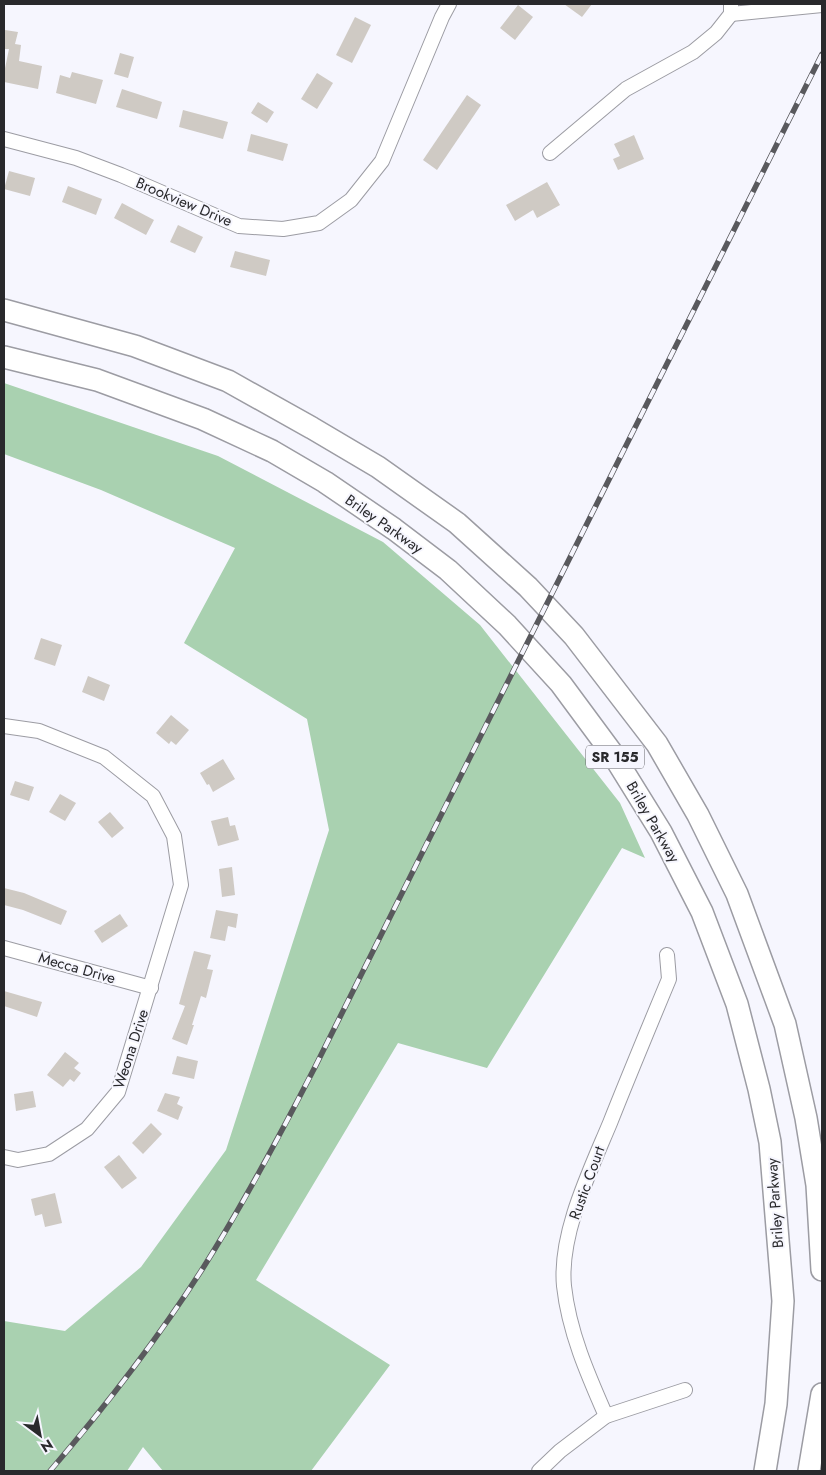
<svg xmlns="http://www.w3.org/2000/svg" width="826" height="1475" font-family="Jost,sans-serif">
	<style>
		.green { fill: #a9d1b0 }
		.building { fill: #cfcac4 }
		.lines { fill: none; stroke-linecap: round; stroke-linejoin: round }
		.minor-casing { stroke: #9c9ca3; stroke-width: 16 }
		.highway-casing { stroke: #9c9ca3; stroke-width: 24 }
		.minor { stroke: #fff; stroke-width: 14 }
		.highway { stroke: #fff; stroke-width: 21 }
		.rail-casing { stroke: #59595d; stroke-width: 5.5 }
		.rail { stroke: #f6f6fe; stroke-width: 4; stroke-dasharray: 11; stroke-linecap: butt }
		.labels { text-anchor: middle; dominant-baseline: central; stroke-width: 4; stroke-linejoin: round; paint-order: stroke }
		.shield { fill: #f6f6fe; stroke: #66666b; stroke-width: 1 }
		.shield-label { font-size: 14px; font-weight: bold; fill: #29292c }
		.street-label { font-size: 15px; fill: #29292c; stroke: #f6f6fe }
	</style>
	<rect width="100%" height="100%" fill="#f6f6fe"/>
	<polygon class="green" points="4,383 218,456 383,542 480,625 620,803 645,858 622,848 487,1068 398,1043 256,1280 390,1365 311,1471 163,1471 143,1447 127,1471 4,1471 4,1321 65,1331 141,1267 226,1150 329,830 307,719 184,643 235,548 101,490 4,454"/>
	<g class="building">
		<polygon points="564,4 592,4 582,17"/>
		<polygon points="518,5 533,17 515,40 500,28"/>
		<polygon points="355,17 371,25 352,63 336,55"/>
		<polygon points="5,30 18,32 15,44 21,45 19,61 42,66 38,89 4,82 4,73 9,49 4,49"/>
		<polygon points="120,53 134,57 128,78 114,74"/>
		<polygon points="72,72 103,80 96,104 56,93 60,75 70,78"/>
		<polygon points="317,73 333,83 317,109 301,99"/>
		<polygon points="122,89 162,102 157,119 116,107"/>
		<polygon points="467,95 481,105 437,170 423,160"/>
		<polygon points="258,102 274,112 267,123 251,113"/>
		<polygon points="183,110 228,122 223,139 179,127"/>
		<polygon points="251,134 288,144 283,161 247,151"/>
		<polygon points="634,135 644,159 618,170 613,159 620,156 614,144"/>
		<polygon points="9,171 35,178 30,196 4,189"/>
		<polygon points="547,182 560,205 537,218 533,210 515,221 506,205"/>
		<polygon points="68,186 102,199 96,215 62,202"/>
		<polygon points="122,203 154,220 146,235 114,218"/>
		<polygon points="178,225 203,237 195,253 170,242"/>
		<polygon points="235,251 270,260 266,276 230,267"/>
		<polygon points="41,638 62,645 55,666 34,659"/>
		<polygon points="88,676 110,685 104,701 82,692"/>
		<polygon points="171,715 189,730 176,745 171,741 169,744 156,733"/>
		<polygon points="223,759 235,779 213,792 209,784 207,785 200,773"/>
		<polygon points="15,781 34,787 29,801 10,795"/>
		<polygon points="60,794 76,803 65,821 49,812"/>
		<polygon points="110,812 124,828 112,838 98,822"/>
		<polygon points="228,817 230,826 235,825 239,840 218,846 211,821"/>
		<polygon points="232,867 235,895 222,897 219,869"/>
		<polygon points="4,888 24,893 67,911 61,925 23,910 4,905"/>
		<polygon points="216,910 238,914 236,928 228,926 225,941 210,938"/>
		<polygon points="120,914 128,926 102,943 94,931"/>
		<polygon points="194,951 211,955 207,969 213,970 206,998 201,996 192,1025 194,1025 187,1045 172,1039 185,1006 179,1004"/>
		<polygon points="4,991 42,1002 37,1017 4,1006"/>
		<polygon points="65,1052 79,1063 74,1068 81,1073 74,1082 70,1079 63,1087 47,1075"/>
		<polygon points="177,1056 198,1061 194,1079 172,1074"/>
		<polygon points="33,1091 36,1107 16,1111 14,1094"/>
		<polygon points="165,1093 180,1097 177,1104 183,1107 178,1120 157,1111"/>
		<polygon points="151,1123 162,1134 143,1154 132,1143"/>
		<polygon points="119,1155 137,1178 122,1189 104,1167"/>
		<polygon points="55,1193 62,1223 45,1227 42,1214 35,1216 31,1199"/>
	</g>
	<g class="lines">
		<defs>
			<g id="minor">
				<polyline points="731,14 822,5"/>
				<polyline points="4,139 76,158 121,175 239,226 283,229 319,223 351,200 382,161 442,17 449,4"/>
				<polyline points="550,153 626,89 693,52 716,33 731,14 731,4"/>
				<polyline points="4,726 39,731 104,757 153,796 174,836 181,885 118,1092 87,1129 49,1154 18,1160 4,1157"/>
				<polyline points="4,948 151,988"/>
				<path d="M606 1416C588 1375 569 1332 564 1286 559 1234 590 1171 610 1123 629 1075 649 1027 669 979L667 955"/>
				<polyline points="539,1471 560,1451 606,1416 685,1390"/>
			</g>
			<g id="highway">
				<polyline points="4,310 135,346 228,381 312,428 378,467 457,523 528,587 574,636 657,744 698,815 737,894 785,1024 806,1118 817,1185 822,1270"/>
				<polyline points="4,357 97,380 203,419 272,451 325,482 394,529 448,570 507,625 561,684 612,753 661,832 702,912 737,1004 759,1089 770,1142 783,1301 776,1404 765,1471"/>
				<polyline points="809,1471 822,1394"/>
			</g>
		</defs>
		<use href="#minor" class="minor-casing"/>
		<use href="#highway" class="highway-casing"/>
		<use href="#minor" class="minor"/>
		<use href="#highway" class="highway"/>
		<defs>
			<path id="rail" d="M50 1471C105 1407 157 1340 203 1268 244 1203 280 1135 315 1067L822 54"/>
		</defs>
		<use href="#rail" class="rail-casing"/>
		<use href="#rail" class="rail"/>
	</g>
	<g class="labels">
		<rect class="shield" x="586" y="745.5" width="58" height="23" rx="4"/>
		<g class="shield-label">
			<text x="615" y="757">SR 155</text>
		</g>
		<g class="street-label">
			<text transform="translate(184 202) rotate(23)">Brookview Drive</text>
			<text transform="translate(384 524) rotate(35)">Briley Parkway</text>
			<text transform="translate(653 822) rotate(60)">Briley Parkway</text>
			<text transform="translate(77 968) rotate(16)">Mecca Drive</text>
			<text transform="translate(131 1049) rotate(-72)">Weona Drive</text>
			<text transform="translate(587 1183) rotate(-70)">Rustic Court</text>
			<text transform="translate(775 1203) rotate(-94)">Briley Parkway</text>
		</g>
	</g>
	<rect width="826" height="1475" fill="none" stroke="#29292c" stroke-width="10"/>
	<g transform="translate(40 1435) rotate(148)" stroke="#f6f6fe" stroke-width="4" paint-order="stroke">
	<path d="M0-4L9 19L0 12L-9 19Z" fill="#29292c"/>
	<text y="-8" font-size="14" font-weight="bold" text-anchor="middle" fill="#29292c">N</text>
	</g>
</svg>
